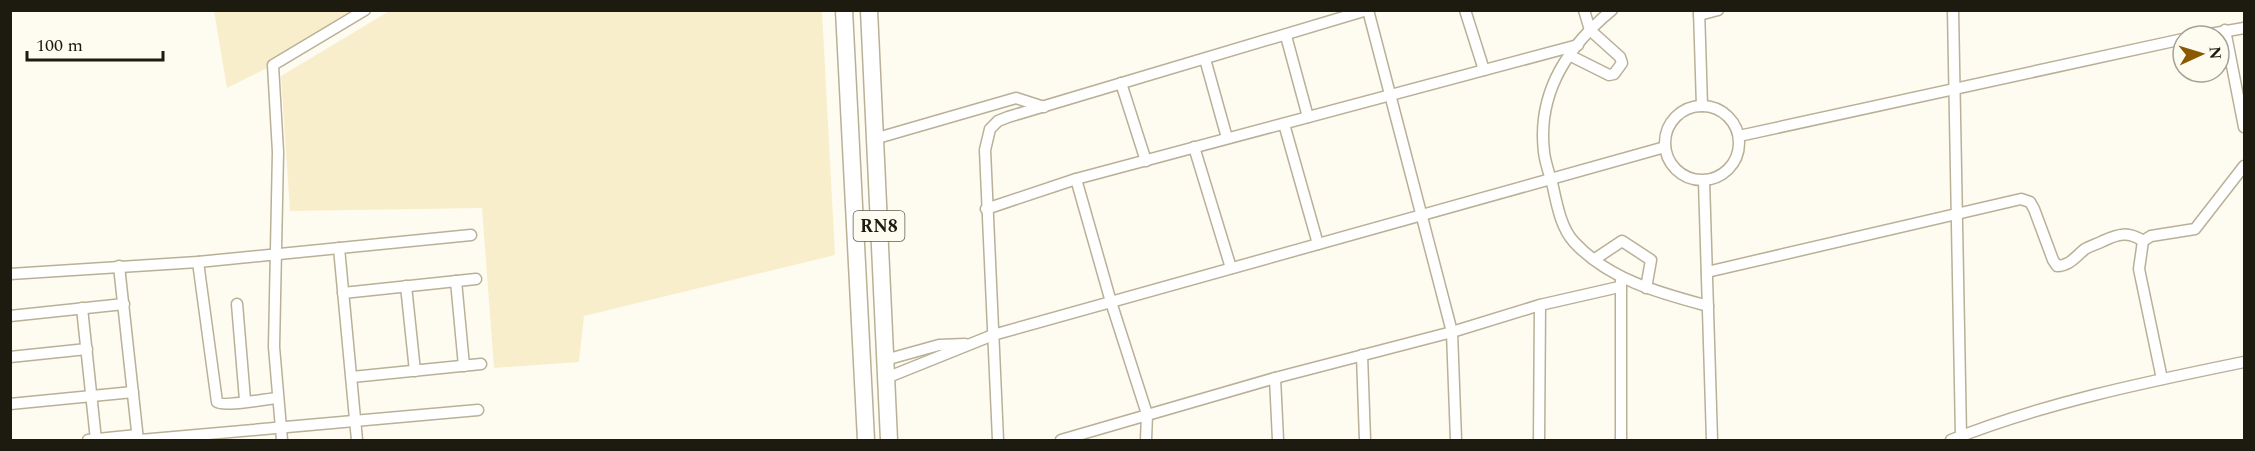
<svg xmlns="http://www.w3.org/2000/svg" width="2255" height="451" font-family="Spectral,serif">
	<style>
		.built { fill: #f9eecc }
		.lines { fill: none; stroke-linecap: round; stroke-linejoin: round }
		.street-casing { stroke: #b9b098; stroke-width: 13 }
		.primary-casing { stroke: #b9b098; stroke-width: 19 }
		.street { stroke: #fff; stroke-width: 10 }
		.primary { stroke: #fff; stroke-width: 16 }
		.labels { text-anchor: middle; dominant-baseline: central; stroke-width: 4.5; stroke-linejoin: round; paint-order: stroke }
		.shield { fill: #fefbf0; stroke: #605e53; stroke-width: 1.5 }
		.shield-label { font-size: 18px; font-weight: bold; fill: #1d1a10 }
	</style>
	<rect width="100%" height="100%" fill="#fefbf0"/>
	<g class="built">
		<polygon points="391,10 822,11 835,255 584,316 579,362 494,368 482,208 290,211 281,76"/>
		<polygon points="214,11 365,11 273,65 227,88"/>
	</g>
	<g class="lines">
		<defs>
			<g id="street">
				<polyline points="1368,10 1452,332 1456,440"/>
				<polyline points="1465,10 1484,70"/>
				<path d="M1612 10C1568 46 1537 93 1544 152 1545 163 1550 175 1553 187 1557 205 1561 228 1574 242 1609 280 1660 293 1708 306"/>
				<polyline points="1699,10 1702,106"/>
				<polyline points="1953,10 1961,437"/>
				<polyline points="1699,15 1718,10"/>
				<polyline points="2225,30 2244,127"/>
				<polyline points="1286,36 1308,117"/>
				<polyline points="2199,36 2244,28"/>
				<polyline points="1569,55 1609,75 1614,74 1622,63 1620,57 1590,30 1584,10"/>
				<polyline points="1205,59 1227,138"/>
				<polyline points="1121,83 1146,161"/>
				<circle cx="1702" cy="143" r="37"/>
				<polyline points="1284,124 1318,244"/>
				<polyline points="1739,136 2183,39"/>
				<polyline points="874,139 1016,98 1044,107"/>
				<polyline points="1194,147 1231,268"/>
				<polyline points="1076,179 1111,302 1147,414 1146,440"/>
				<polyline points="1704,181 1712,440"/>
				<polyline points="986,209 1076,179 1578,45"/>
				<polyline points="339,248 357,440"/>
				<polyline points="1595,259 1622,241 1651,260 1646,288"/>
				<path d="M198 262 217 402C222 407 266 399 278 398"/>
				<polyline points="119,266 138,440"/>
				<path d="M1707 272 2021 199 2030 202 2034 209 2053 260 2057 266C2070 266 2076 256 2085 249 2090 246 2097 244 2103 241 2118 234 2128 231 2143 241"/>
				<polyline points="10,274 198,262 471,235"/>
				<polyline points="456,281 464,366"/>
				<polyline points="406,286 415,371"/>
				<polyline points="343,293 476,279"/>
				<polyline points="237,304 245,400"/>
				<polyline points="82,308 96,440"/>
				<polyline points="10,316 124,304"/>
				<polyline points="1362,355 1365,440"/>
				<polyline points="10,357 87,349"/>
				<polyline points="885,360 939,345 965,344"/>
				<polyline points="352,377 481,364"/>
				<polyline points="886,378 993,335 1665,147"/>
				<polyline points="1275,378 1278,440"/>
				<polyline points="2162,379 2139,269 2143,241 2151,236 2195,229 2244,166"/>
				<polyline points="10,404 133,392"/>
				<polyline points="88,440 137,435"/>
				<polyline points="140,440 478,410"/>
				<polyline points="282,440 274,347 278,152 273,65 365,10"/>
				<polyline points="998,440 985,150 990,129 998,121 1008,117 1367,10"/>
				<polyline points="1061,440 1275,378 1452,332 1540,305 1619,287"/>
				<polyline points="1539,440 1540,305"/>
				<polyline points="1621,440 1621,281"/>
				<path d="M1951 440C2044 403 2146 382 2244 362"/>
			</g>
			<g id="primary">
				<polyline points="844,10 866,440"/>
				<polyline points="869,10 889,440"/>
			</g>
		</defs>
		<use href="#street" class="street-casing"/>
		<use href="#primary" class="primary-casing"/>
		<use href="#street" class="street"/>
		<use href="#primary" class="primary"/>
	</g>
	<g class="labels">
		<rect class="shield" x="853.5" y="211" width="51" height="30" rx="4.5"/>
		<g class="shield-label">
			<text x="879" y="226">RN8</text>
		</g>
	</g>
	<rect width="2255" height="451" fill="none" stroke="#1d1a10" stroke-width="24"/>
	<g transform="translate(2201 54) rotate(86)"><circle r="28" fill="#fefbf0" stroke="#a4a196" stroke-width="1.5"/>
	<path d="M0-4.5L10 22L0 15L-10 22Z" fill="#8a5900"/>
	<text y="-9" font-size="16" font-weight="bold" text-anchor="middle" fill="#1d1a10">N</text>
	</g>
	<path d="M27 51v9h136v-9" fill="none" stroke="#1d1a10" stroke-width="3"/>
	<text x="36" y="51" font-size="18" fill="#1d1a10" stroke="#fefbf0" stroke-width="4.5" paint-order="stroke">100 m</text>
</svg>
